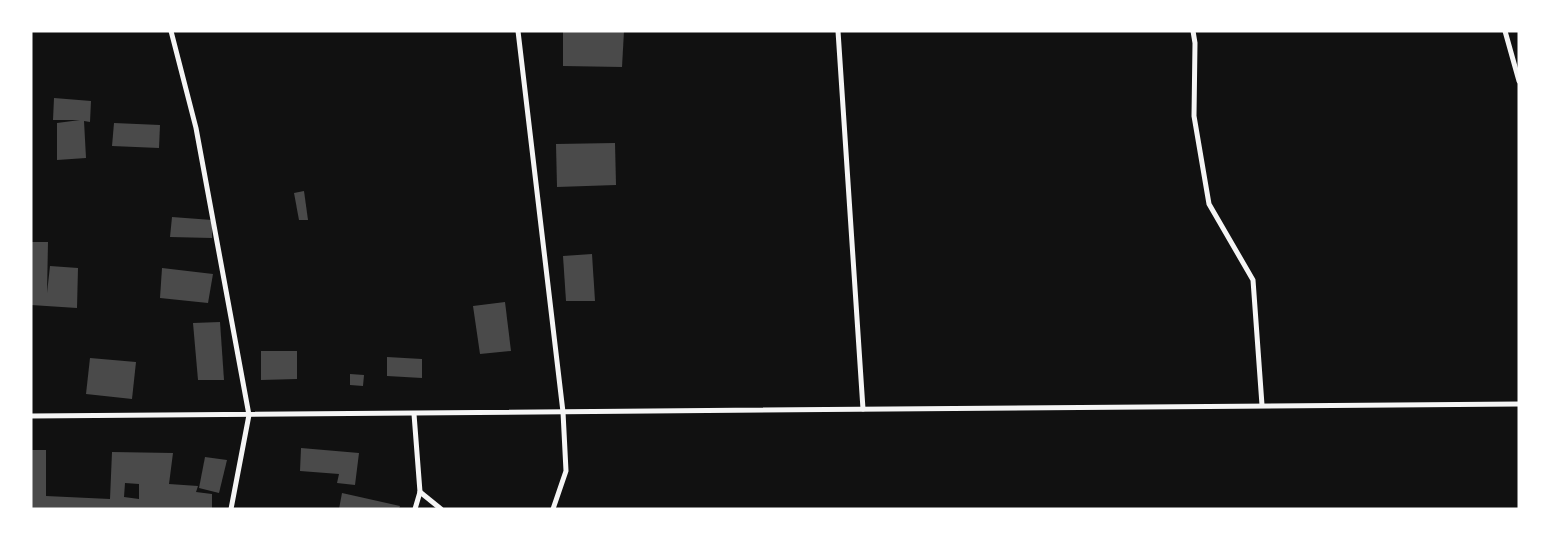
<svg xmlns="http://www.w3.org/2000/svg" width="1550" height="540" font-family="'Noto Sans',sans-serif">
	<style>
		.building { fill: #4a4a4a; fill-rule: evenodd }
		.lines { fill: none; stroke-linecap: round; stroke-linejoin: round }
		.minor { stroke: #f5f5f5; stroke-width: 5 }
	</style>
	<rect width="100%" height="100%" fill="#111"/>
	<g class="building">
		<polygon points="563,31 624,31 622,67 563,66"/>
		<polygon points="54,98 91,101 90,122 84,121 86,158 57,160 57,123 80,120 53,120"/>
		<polygon points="114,123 160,125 159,148 112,146"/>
		<polygon points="615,143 616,185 557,187 556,144"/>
		<polygon points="304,191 308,220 299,220 294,193"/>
		<polygon points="172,217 212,220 212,238 170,237"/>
		<polygon points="31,242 48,242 47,293 50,266 78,268 77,308 31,305"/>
		<polygon points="592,254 595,301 566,301 563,256"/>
		<polygon points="162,268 213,274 208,303 160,298"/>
		<polygon points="505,302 511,351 480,354 473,306"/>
		<polygon points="220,322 224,380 198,380 193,323"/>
		<polygon points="261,351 297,351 297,379 261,380"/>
		<polygon points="387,357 422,359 422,378 387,376"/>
		<polygon points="90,358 136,362 132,399 86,394"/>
		<polygon points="350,374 364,375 363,386 350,385"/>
		<polygon points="301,448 359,453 355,485 337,483 339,474 300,471"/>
		<path d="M31 450H46V496L110 499 112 452 173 453 169 484 198 486 196 492 212 494V509H31ZM125 483 139 484V499L124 497Z"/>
		<polygon points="205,457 227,460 219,493 199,488"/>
		<polygon points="342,493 400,506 399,509 339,509"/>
	</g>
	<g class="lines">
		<g class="minor">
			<polyline points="171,31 196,128 249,415 231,509"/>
			<polyline points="518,31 563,412 566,471 553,509"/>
			<polyline points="838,31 863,409"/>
			<polyline points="1193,31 1195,43 1194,116 1209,204 1253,280 1262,405"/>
			<polyline points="1505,31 1519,81"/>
			<polyline points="414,414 420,492 415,509"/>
			<polyline points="31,416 1519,404"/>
			<polyline points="420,492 441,509"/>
		</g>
	</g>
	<rect width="1550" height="540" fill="none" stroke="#ffffff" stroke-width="65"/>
</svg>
